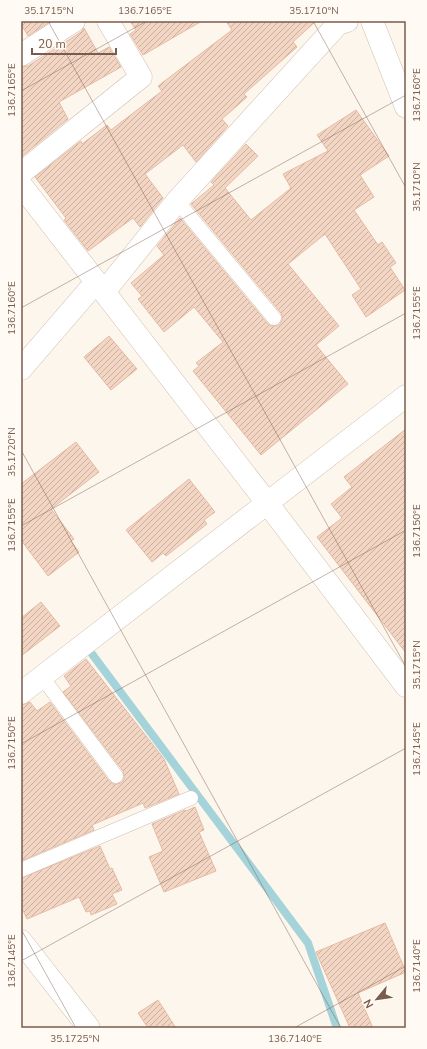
<svg xmlns="http://www.w3.org/2000/svg" width="427" height="1049" font-family="'Nunito Sans',sans-serif">
	<style>
		.lines { fill: none; stroke-linecap: round; stroke-linejoin: round }
		.stream { stroke: #a5d3da; stroke-width: 8 }
		.building { fill: url(#building-hatch); stroke: #e6bba3 }
		.service-casing { stroke: #d1beb0; stroke-width: 15 }
		.minor-casing { stroke: #d1beb0; stroke-width: 23 }
		.secondary-casing { stroke: #d6c0b0; stroke-width: 23 }
		.service { stroke: #fff; stroke-width: 14 }
		.minor { stroke: #fff; stroke-width: 22 }
		.secondary { stroke: #fff; stroke-width: 22 }
		.ticks { fill: none; stroke: #7a5c4d; stroke-width: 1; stroke-opacity: 0.45 }
		.neatline { fill: none; stroke: #7a5c4d; stroke-width: 1.5 }
		.ticks-label { font-size: 10px; text-anchor: middle; fill: #7a5c4d }
	</style>
	<defs>
		<pattern id="building-hatch" width="6" height="6" patternUnits="userSpaceOnUse"><rect width="6" height="6" fill="#f3d5c3"/><path d="M-1 1l2-2M0 6l6-6M5 7l2-2" fill="none" stroke="#cab0a1"/></pattern>
	</defs>
	<rect width="100%" height="100%" fill="#fdf6ec"/>
	<g class="lines">
		<polyline class="stream" points="92,654 308,943 337,1028"/>
	</g>
	<g class="building">
		<polygon points="21,21 51,21 28,36 21,24"/>
		<polygon points="130,21 202,21 143,55 130,34 136,30"/>
		<polygon points="226,21 316,21 293,42 297,47 244,94 247,97 222,119 228,126 196,162 183,145 145,174 163,198 140,227 133,218 88,251 64,220 66,218 35,177 81,141 82,144 107,125 111,130 162,91 158,86 232,30"/>
		<polygon points="84,28 98,53 109,47 121,67 59,102 68,119 21,157 21,67 28,66 81,32"/>
		<polygon points="356,110 389,156 360,175 374,197 354,210 378,245 382,242 396,263 390,267 405,290 366,317 352,295 361,289 325,234 288,264 339,326 316,345 348,384 261,455 193,371 199,366 196,363 223,342 194,307 164,332 138,299 142,296 131,283 164,255 157,246 180,218 267,323 271,326 279,325 282,321 282,316 281,313 191,204 214,185 211,182 246,144 258,156 225,188 251,220 291,188 283,174 328,151 317,135"/>
		<polygon points="109,336 137,369 111,390 84,357"/>
		<polygon points="406,429 406,653 317,537 342,518 331,504 352,487 344,477"/>
		<polygon points="76,442 99,472 51,509 74,539 71,541 79,552 48,576 21,540 21,484"/>
		<polygon points="189,479 215,512 204,520 207,524 166,556 163,553 152,562 126,530"/>
		<polygon points="41,602 60,626 21,656 21,618"/>
		<polygon points="86,659 164,759 179,794 145,808 143,803 92,825 94,830 21,861 21,705 30,702 37,711 50,702 109,781 113,784 117,784 121,783 124,779 124,775 123,771 63,692 71,686 64,676"/>
		<polygon points="195,807 204,830 199,832 216,871 164,892 149,857 163,851 152,824 185,810 186,811"/>
		<polygon points="100,846 110,869 112,868 122,890 112,894 117,904 91,915 90,911 86,912 79,897 27,919 21,906 21,878"/>
		<polygon points="385,923 406,972 358,993 373,1028 350,1028 316,952"/>
		<polygon points="158,1000 176,1028 148,1028 138,1013"/>
	</g>
	<g class="lines">
		<defs>
			<g id="service">
				<polyline points="177,201 274,318"/>
				<polyline points="42,677 116,776"/>
				<polyline points="21,870 191,798"/>
			</g>
			<g id="minor">
				<polyline points="21,55 74,21"/>
				<polyline points="21,173 141,77 108,21"/>
				<polyline points="21,185 104,292 177,201 338,24 347,21"/>
				<polyline points="104,292 268,504 406,686"/>
				<polyline points="21,369 96,282"/>
				<polyline points="21,693 406,396"/>
				<polyline points="21,941 89,1028"/>
			</g>
			<polyline id="secondary" points="372,21 406,107"/>
		</defs>
		<use href="#service" class="service-casing"/>
		<use href="#minor" class="minor-casing"/>
		<use href="#secondary" class="secondary-casing"/>
		<use href="#service" class="service"/>
		<use href="#minor" class="minor"/>
		<use href="#secondary" class="secondary"/>
	</g>
	<path class="ticks" d="M48 21 406 667M313 21 406 188M21 91 147 21M21 308 406 95M21 450 341 1028M21 526 406 313M21 744 406 530M21 929 76 1028M21 961 406 748M294 1028 406 966"/>
	<rect width="427" height="1049" fill="none" stroke="#fffaf3" stroke-width="44"/>
	<g transform="translate(377 999) rotate(241)" stroke="#fffaf3" stroke-width="3" paint-order="stroke">
	<path d="M0-3L7 15L0 10L-7 15Z" fill="#7a5c4d"/>
	<text y="-6" font-size="11" font-weight="bold" text-anchor="middle" fill="#7a5c4d">N</text>
	</g>
	<path d="M32 48v6h84v-6" fill="none" stroke="#7a5c4d" stroke-width="2"/>
	<text x="38" y="48" font-size="12" fill="#7a5c4d" stroke="#fffaf3" stroke-width="3" paint-order="stroke">20 m</text>
	<rect x="22" y="22" width="383" height="1005" class="neatline"/>
	<g class="ticks-label">
		<text x="49" y="14">35.1715°N</text>
		<text x="145" y="14">136.7165°E</text>
		<text x="314" y="14">35.1710°N</text>
		<text transform="translate(11 90) rotate(-90)" y="4">136.7165°E</text>
		<text transform="translate(416 95) rotate(-90)" y="4">136.7160°E</text>
		<text transform="translate(416 187) rotate(-90)" y="4">35.1710°N</text>
		<text transform="translate(11 308) rotate(-90)" y="4">136.7160°E</text>
		<text transform="translate(416 313) rotate(-90)" y="4">136.7155°E</text>
		<text transform="translate(11 452) rotate(-90)" y="4">35.1720°N</text>
		<text transform="translate(11 525) rotate(-90)" y="4">136.7155°E</text>
		<text transform="translate(416 531) rotate(-90)" y="4">136.7150°E</text>
		<text transform="translate(416 665) rotate(-90)" y="4">35.1715°N</text>
		<text transform="translate(11 743) rotate(-90)" y="4">136.7150°E</text>
		<text transform="translate(416 749) rotate(-90)" y="4">136.7145°E</text>
		<text transform="translate(11 961) rotate(-90)" y="4">136.7145°E</text>
		<text transform="translate(416 966) rotate(-90)" y="4">136.7140°E</text>
		<text x="75" y="1042">35.1725°N</text>
		<text x="295" y="1042">136.7140°E</text>
	</g>
</svg>
